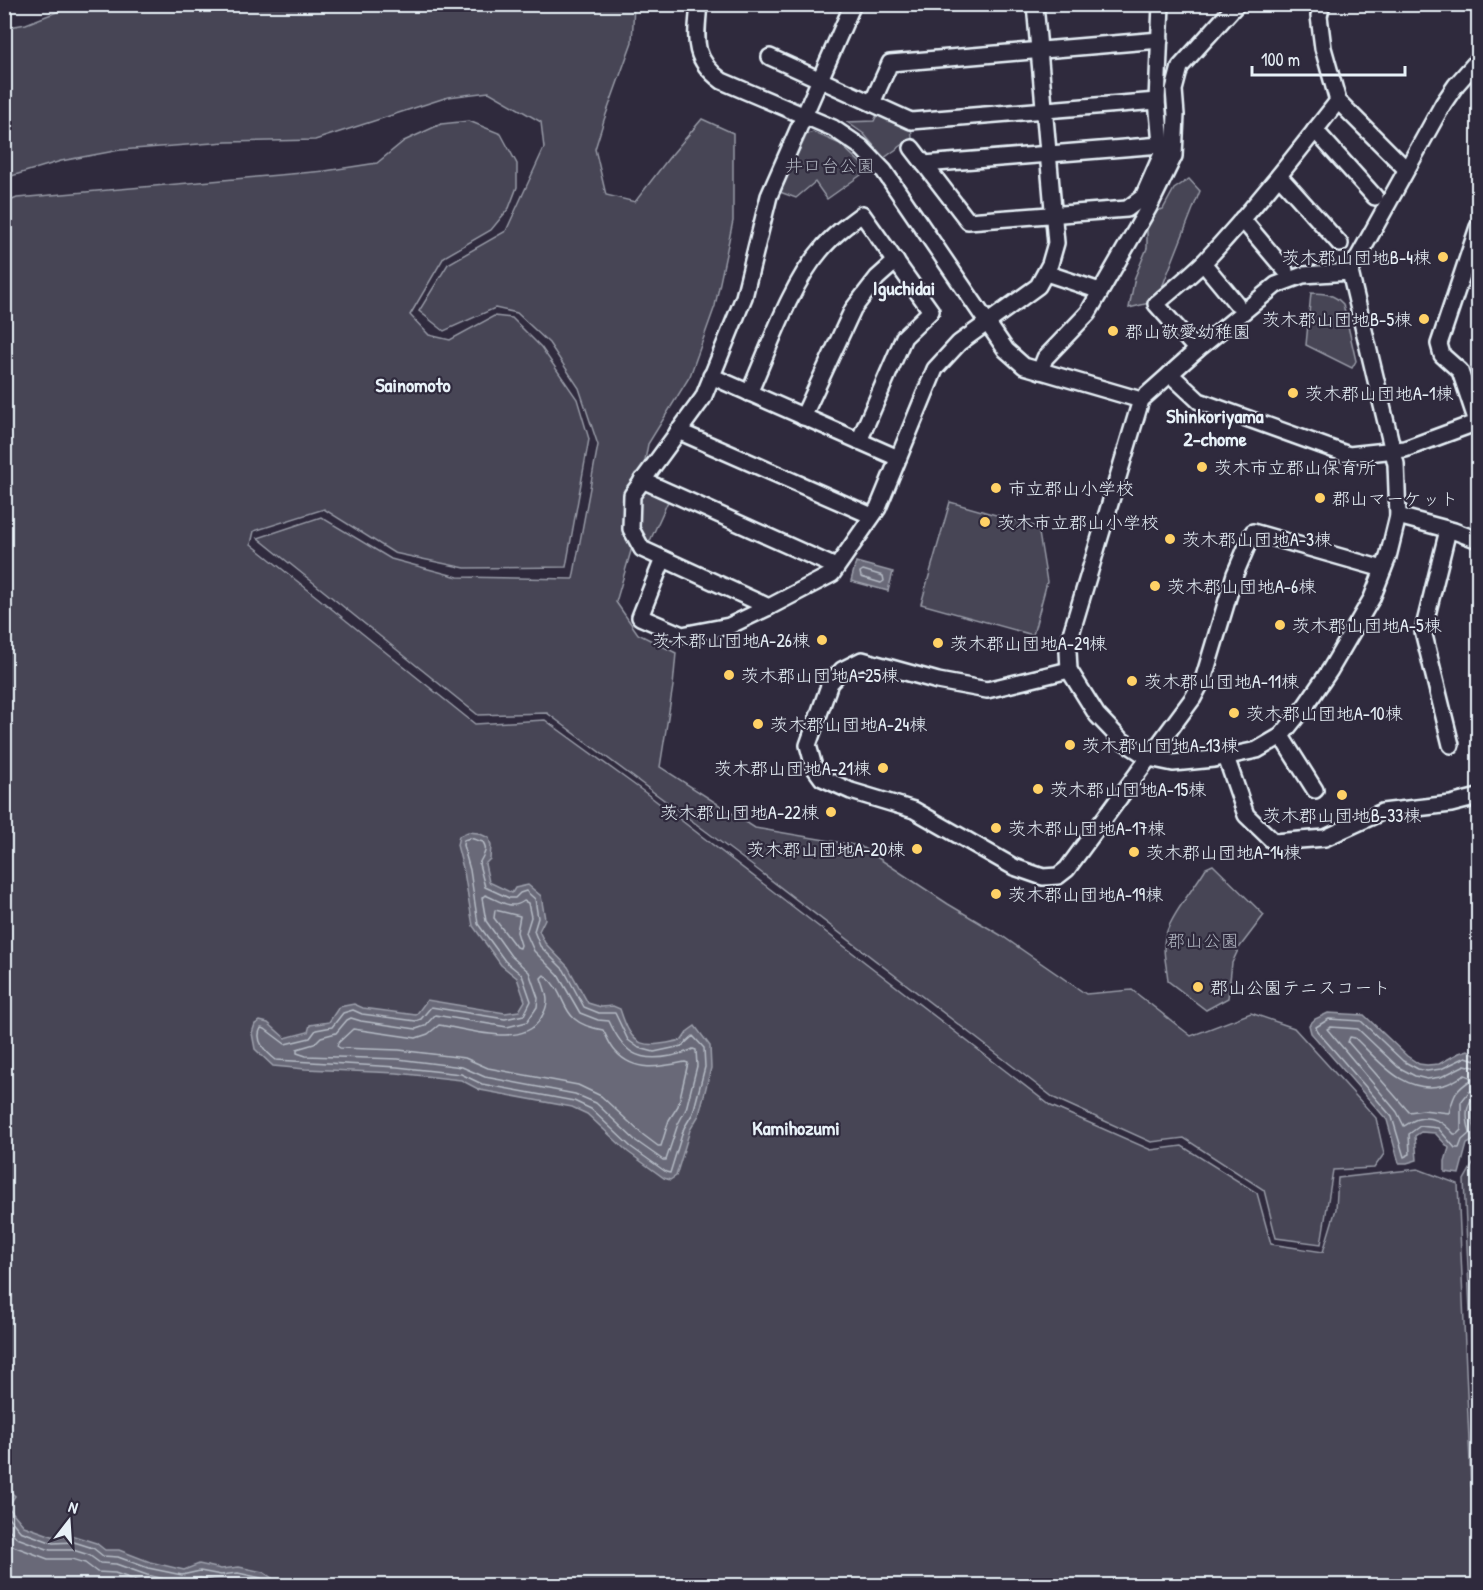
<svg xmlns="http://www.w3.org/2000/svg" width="1483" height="1590" font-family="'Patrick Hand','Klee One',sans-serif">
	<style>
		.green { fill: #464455; stroke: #979aa6; stroke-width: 1.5 }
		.water { fill: #696978; stroke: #9c9fab; stroke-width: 1.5 }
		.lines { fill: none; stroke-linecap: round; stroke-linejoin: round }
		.shore { stroke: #b5bbc5; stroke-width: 1.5 }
		.minor-casing { stroke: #e8f1f8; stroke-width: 20 }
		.minor { stroke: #2f2a3d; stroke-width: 15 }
		.poi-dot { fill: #ffd166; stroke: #2f2a3d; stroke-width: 2 }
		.labels { text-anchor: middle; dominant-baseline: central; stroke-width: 4.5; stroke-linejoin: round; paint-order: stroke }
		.park-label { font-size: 18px; fill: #afb4bf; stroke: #2f2a3d }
		.poi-label { font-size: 18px; fill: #e8f1f8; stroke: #2f2a3d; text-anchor: start }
		.neighbourhood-label { font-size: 20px; font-weight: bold; fill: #e8f1f8; stroke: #2f2a3d }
	</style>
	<rect width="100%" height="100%" fill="#2f2a3d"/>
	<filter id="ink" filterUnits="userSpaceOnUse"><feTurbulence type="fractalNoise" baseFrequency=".0167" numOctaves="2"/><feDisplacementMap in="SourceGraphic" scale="12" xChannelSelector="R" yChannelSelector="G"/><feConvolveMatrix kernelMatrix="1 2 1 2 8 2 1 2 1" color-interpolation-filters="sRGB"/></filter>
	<g filter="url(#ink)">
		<g class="green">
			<polygon points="77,4 634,5 632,42 604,120 595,149 606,195 635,202 668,159 702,119 733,133 733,221 715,306 690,376 648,444 640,487 670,497 649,543 638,527 616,602 638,634 676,653 673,686 660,767 755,828 860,846 948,904 1002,936 1086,994 1132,990 1191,1036 1251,1013 1294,1028 1376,1118 1384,1154 1374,1168 1333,1170 1321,1244 1276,1238 1264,1190 1184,1138 1151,1142 1054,1098 754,867 547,713 478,715 258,538 321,517 391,559 458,577 573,579 598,445 579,388 549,343 517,313 495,308 444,331 419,311 448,264 506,231 544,148 541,122 489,92 448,97 315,140 226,142 120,150 61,161 5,178 4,28 26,24"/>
			<polygon points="879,111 911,124 912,138 884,158 864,134 847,122 874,121"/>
			<polygon points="469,121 501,134 517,164 517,187 509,208 491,230 444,257 410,315 429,335 450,340 494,316 512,318 541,347 577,399 589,439 566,567 465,568 394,553 324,509 254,531 251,544 475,724 545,720 647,794 1051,1106 1151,1150 1182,1146 1257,1193 1271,1244 1323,1252 1336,1209 1338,1178 1418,1169 1458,1184 1471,1486 1478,1501 1478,1585 5,1586 5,203 17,198 325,171 377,163 404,141 441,124"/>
			<polygon points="813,132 840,144 868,170 827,199 815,182 796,198 780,192 807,134"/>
			<polygon points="1189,179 1200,191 1161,290 1153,302 1129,308 1135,277 1147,248 1147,226 1155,211 1163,209 1174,189"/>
			<path d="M1311 293C1324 293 1334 294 1343 304L1356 361 1352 368 1306 345Z"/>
			<polygon points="950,502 1038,527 1047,582 1033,635 921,604"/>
			<path d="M1213 865 1264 915 1239 948 1232 963 1228 998 1206 1010 1168 981C1167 966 1161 948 1166 934 1172 914 1195 887 1206 868Z"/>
			<polygon points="1478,1155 1478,1486 1464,1180"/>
		</g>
		<g class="water">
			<polygon points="856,562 893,572 888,591 851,581"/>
			<path d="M468 832 478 833 489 838 491 846 490 859 485 864 489 882 512 893 515 888 528 885 541 896 545 919 539 931 545 943 568 967 588 1003 601 1007 613 1006 620 1009C633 1050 643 1048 682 1040L688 1031 695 1026 710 1046 711 1068 699 1115 690 1130 676 1176 670 1180 664 1178 628 1152 587 1114 572 1107 480 1090 461 1080 397 1073 305 1069 273 1066 255 1049 252 1033 255 1024 260 1021 268 1023 285 1038 308 1032 310 1025 329 1022 339 1007 354 1004 363 1008 416 1015 427 1000 505 1013 519 1011 525 1001 517 978 501 965 473 926 464 872 457 845 459 836Z"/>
			<polygon points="1328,1013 1364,1015 1407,1056 1419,1064 1427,1065 1439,1064 1459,1053 1468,1050 1478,1056 1478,1100 1473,1107 1473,1123 1477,1132 1475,1140 1467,1144 1459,1174 1445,1172 1445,1161 1449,1148 1435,1133 1421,1132 1415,1136 1417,1160 1407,1163 1399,1163 1387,1120 1311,1033 1309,1025 1315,1019"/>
			<polygon points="4,1486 15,1496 8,1507 24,1526 55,1537 74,1536 96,1543 105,1550 119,1550 150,1562 184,1570 199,1564 221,1569 239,1567 263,1572 282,1585 5,1585"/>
		</g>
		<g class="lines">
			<g class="shore">
				<polygon points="863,570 883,576 884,581 881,583 861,577 860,572"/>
				<path d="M470 838 483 842C489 851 482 856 479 864L485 887 509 898H515L520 893 526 891 535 899 538 918 534 931 540 946 564 970 584 1007 599 1013H615L628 1040 639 1048 654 1052 682 1046 693 1036 704 1048 705 1067 693 1113 684 1128 670 1173 666 1172 631 1147 591 1109 574 1101 482 1084 461 1074 397 1067 276 1060C266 1052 254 1041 261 1028L265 1029 285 1044 310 1038 316 1030 332 1027 343 1013 353 1010 362 1014 416 1021 421 1019 431 1007 505 1019 524 1015 531 1001 522 975 505 961 478 924 470 870 463 845 464 840Z"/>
				<path d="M485 895C499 900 510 911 524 901L528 903 531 917 526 933 534 951 558 975 580 1013 598 1020 609 1021C623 1051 636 1063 671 1056 679 1054 686 1053 693 1049L696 1050 697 1066 686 1109 678 1124 666 1160H663L636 1141 596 1103 575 1094 485 1077 462 1067 398 1059 306 1056 297 1053V1049L314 1044 321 1037 336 1033 347 1020 351 1018 361 1021 416 1029 425 1026 435 1015 507 1027 527 1022 537 1007 538 998 529 972 511 956 486 921 482 898Z"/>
				<polygon points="495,910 520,916 517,932 521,945 520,948 516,947 494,918"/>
				<path d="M544 975C572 997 555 1022 603 1030 607 1037 610 1046 616 1052 635 1073 661 1067 685 1062L688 1063 678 1106 669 1120 661 1146H658L642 1134 601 1096 578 1085 488 1068 465 1058 399 1050 340 1048 337 1046 338 1043 353 1029 416 1038 428 1034 439 1025C467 1029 524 1049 541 1018 544 1013 547 1007 547 1001 547 993 543 985 541 978Z"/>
				<path d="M1350 1037 1355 1038C1380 1062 1405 1096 1444 1085 1452 1083 1459 1078 1465 1075L1470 1077 1471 1080C1454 1091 1454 1096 1449 1113L1423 1110 1409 1112 1348 1042Z"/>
				<path d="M1478 1061 1466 1057 1441 1069 1427 1071 1418 1069 1403 1061 1361 1021 1329 1019 1316 1027 1317 1031 1392 1117 1404 1157 1410 1154 1409 1134 1420 1126 1438 1128 1455 1148H1459L1462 1140 1470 1133C1467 1121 1464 1108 1473 1098L1478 1097"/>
				<path d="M1478 1068 1465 1065 1441 1077 1427 1079 1415 1076 1398 1067 1358 1029 1331 1027 1327 1029 1397 1112 1404 1126C1408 1124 1413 1120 1418 1119 1434 1115 1444 1123 1454 1134H1457L1461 1130V1102L1469 1092 1478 1089"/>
				<polyline points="4,1512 20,1531 53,1543 74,1542 93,1548 103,1556 118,1557 148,1568 182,1575 200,1571 221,1575 238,1573 261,1578 273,1586"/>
				<polyline points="4,1524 17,1538 50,1550 73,1550 89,1555 100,1563 116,1564 147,1575 182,1583 200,1578 220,1582 238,1581 259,1586"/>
				<polyline points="4,1538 13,1546 48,1559 72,1559 85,1563 97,1572 115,1573 152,1586"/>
			</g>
			<defs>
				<g id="minor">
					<path d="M699 4C696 39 691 58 722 81L833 128 861 147 884 171 1006 350 1024 366 1141 400"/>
					<polyline points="853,4 769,196 744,297 703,398 632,495 631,529 642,549 769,607 832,574 878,508 935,369 959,343 1038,286 1050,264 1056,243 1035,4"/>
					<polyline points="1322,4 1319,16 1323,48 1338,101 1406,169"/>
					<polyline points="770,57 911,121 1157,101"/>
					<polyline points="872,103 890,63 1160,40"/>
					<polyline points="1315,130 1375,197"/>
					<polyline points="912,148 968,221 1127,209 1143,197 1162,154 1157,101 1161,4"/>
					<polyline points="924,164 1161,145"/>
					<polyline points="1279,176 1340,244"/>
					<polyline points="1242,219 1285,270"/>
					<polyline points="1203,263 1236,303"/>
					<polyline points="1350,272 1303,275 1276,285 1197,350 1141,400 1071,634 1068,651 1069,670 1097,715 1120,739 1149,758 1173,763 1214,759 1257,750 1281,736 1306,705 1330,670 1372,598 1388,557 1398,516 1396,464 1350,272 1443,104 1456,85 1478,60"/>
					<polyline points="1046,273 1100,291"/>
					<path d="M1197 350 1156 304C1172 290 1190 276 1205 261 1253 210 1295 156 1338 101"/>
					<polyline points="1040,371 1045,358 1088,313 1149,207 1174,156 1176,115 1174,90 1180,67 1237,4"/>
					<polyline points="1170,374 1199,401 1349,455 1405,449 1478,422"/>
					<polyline points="711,376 898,458"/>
					<path d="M749 393C769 349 789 287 820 251 832 236 847 225 862 214L931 311 904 337 859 441"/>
					<polyline points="803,417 853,309 877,278 896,261"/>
					<polyline points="1477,422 1460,371 1442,355 1439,344 1478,227"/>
					<polyline points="678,431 872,516"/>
					<polyline points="642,480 836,567"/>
					<polyline points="1398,516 1454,531 1478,540"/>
					<polyline points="1448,530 1423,631 1451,745"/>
					<polyline points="663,559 640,617 682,635 729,626 769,607"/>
					<polyline points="1069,670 987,690 938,681 862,660 842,670 830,683 808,745 814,767 822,778 851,791 914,810 1014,867 1043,877 1058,876 1067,869 1193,698 1204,677 1235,574 1253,532 1383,569"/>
					<polyline points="1281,736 1315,790"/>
					<polyline points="1226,757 1246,815 1274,842 1325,838 1382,812 1451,804 1478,797"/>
				</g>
			</defs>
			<use href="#minor" class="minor-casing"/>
			<use href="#minor" class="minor"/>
		</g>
	</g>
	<g class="poi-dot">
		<circle cx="1443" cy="257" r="6"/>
		<circle cx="1424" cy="319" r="6"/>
		<circle cx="1113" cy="331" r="6"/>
		<circle cx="1293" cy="393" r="6"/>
		<circle cx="1202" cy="467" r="6"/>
		<circle cx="996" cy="488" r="6"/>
		<circle cx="1320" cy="498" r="6"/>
		<circle cx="985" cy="522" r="6"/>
		<circle cx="1170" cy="539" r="6"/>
		<circle cx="1155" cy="586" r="6"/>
		<circle cx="1280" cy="625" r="6"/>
		<circle cx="822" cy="640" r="6"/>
		<circle cx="938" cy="643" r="6"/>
		<circle cx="729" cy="675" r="6"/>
		<circle cx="1132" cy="681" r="6"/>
		<circle cx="1234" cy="713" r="6"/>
		<circle cx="758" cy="724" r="6"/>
		<circle cx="1070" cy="745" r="6"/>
		<circle cx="883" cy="768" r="6"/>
		<circle cx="1038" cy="789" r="6"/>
		<circle cx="1342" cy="795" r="6"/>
		<circle cx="831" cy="812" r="6"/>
		<circle cx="996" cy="828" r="6"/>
		<circle cx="917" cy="849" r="6"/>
		<circle cx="1134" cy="852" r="6"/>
		<circle cx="996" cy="894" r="6"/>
		<circle cx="1198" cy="987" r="6"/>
	</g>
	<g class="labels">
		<g class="park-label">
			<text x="830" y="165">井口台公園</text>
			<text x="1203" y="940">郡山公園</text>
		</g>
		<g class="poi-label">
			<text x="1431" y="257" text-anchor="end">茨木郡山団地B-4棟</text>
			<text x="1412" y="319" text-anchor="end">茨木郡山団地B-5棟</text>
			<text x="1125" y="331">郡山敬愛幼稚園</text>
			<text x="1305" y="393">茨木郡山団地A-1棟</text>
			<text x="1214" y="467">茨木市立郡山保育所</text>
			<text x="1008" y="488">市立郡山小学校</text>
			<text x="1332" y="498">郡山マーケット</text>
			<text x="997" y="522">茨木市立郡山小学校</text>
			<text x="1182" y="539">茨木郡山団地A-3棟</text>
			<text x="1167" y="586">茨木郡山団地A-6棟</text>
			<text x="1292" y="625">茨木郡山団地A-5棟</text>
			<text x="810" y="640" text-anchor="end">茨木郡山団地A-26棟</text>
			<text x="950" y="643">茨木郡山団地A-29棟</text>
			<text x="741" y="675">茨木郡山団地A-25棟</text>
			<text x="1144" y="681">茨木郡山団地A-11棟</text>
			<text x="1246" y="713">茨木郡山団地A-10棟</text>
			<text x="770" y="724">茨木郡山団地A-24棟</text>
			<text x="1082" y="745">茨木郡山団地A-13棟</text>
			<text x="871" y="768" text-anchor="end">茨木郡山団地A-21棟</text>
			<text x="1050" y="789">茨木郡山団地A-15棟</text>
			<text x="819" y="812" text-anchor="end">茨木郡山団地A-22棟</text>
			<text x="1342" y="815" text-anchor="middle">茨木郡山団地B-33棟</text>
			<text x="1008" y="828">茨木郡山団地A-17棟</text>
			<text x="905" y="849" text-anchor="end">茨木郡山団地A-20棟</text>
			<text x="1146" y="852">茨木郡山団地A-14棟</text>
			<text x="1008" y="894">茨木郡山団地A-19棟</text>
			<text x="1210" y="987">郡山公園テニスコート</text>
		</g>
		<g class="neighbourhood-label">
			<text x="904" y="287">Iguchidai</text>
			<text x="413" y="384">Sainomoto</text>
			<text x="1215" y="415">Shinkoriyama<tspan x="1215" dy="23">2-chome</tspan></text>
			<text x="796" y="1127">Kamihozumi</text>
		</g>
	</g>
	<rect width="1483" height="1590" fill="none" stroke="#2f2a3d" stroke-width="24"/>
	<rect x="12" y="12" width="1459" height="1566" fill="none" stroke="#e8f1f8" stroke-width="2" filter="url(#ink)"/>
	<g transform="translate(69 1521) rotate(17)" stroke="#2f2a3d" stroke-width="4.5" paint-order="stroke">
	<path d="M0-4.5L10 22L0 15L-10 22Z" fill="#e8f1f8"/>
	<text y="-9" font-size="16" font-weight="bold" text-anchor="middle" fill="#e8f1f8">N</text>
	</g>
	<path d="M1252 66v9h153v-9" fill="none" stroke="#e8f1f8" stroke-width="3"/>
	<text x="1261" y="66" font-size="18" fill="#e8f1f8" stroke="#2f2a3d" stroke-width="4.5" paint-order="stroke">100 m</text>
</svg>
